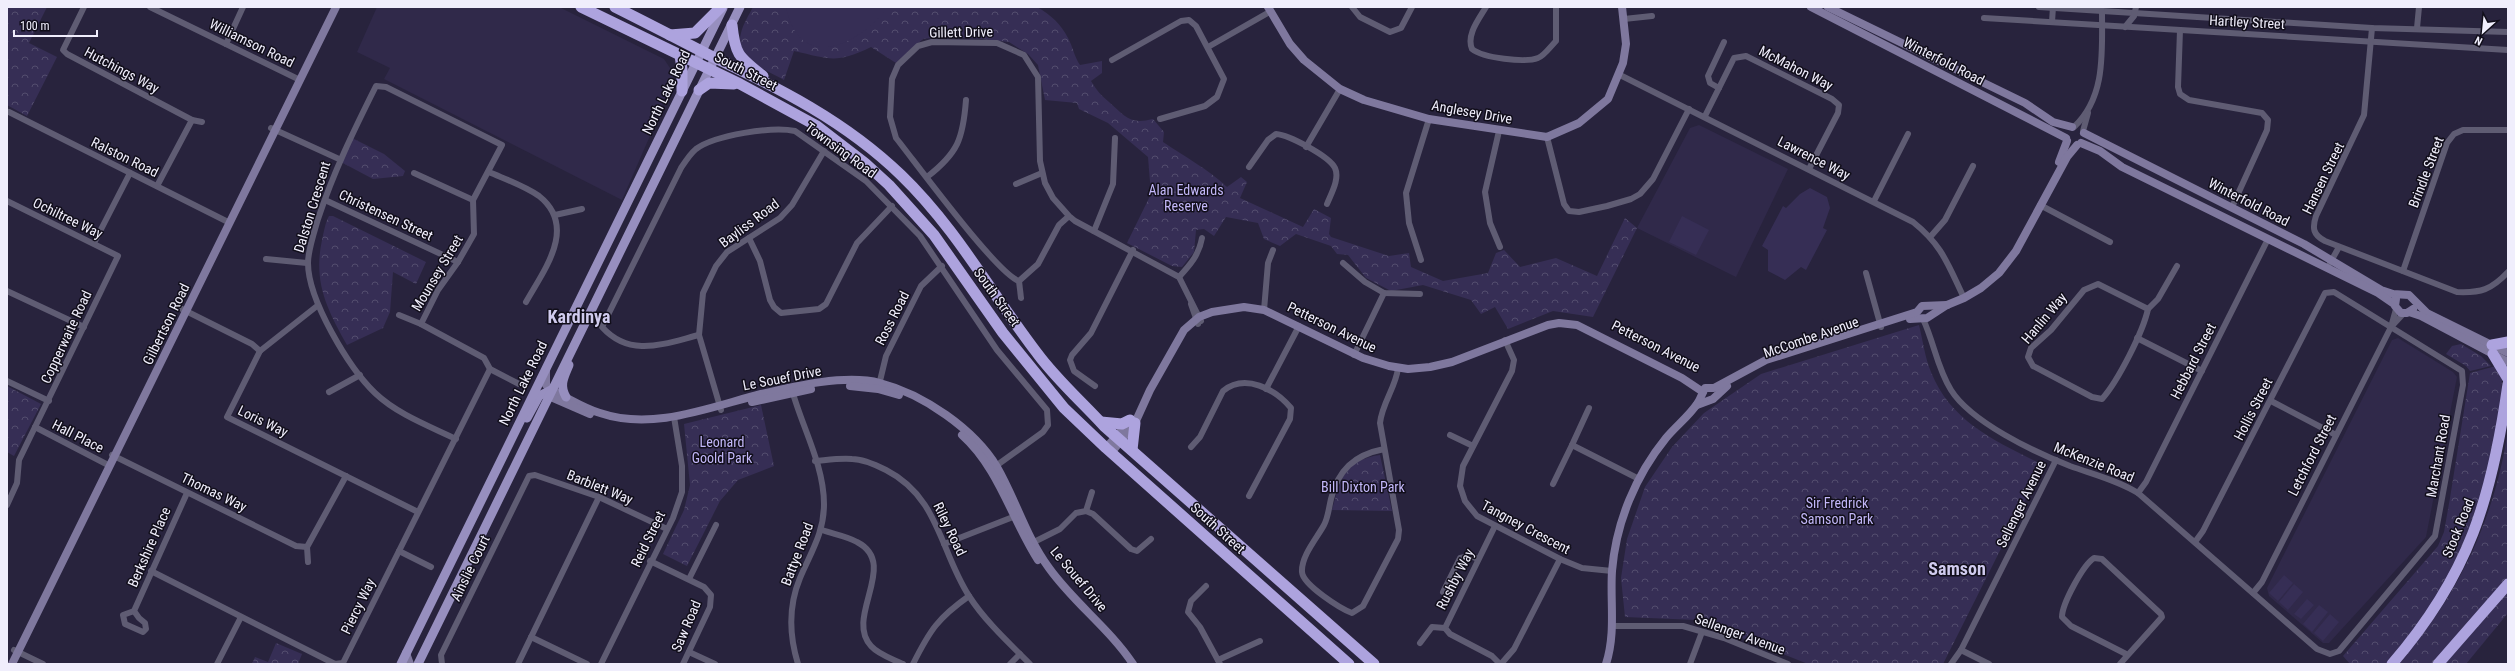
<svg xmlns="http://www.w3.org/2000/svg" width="2515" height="671" font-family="'Roboto Condensed',sans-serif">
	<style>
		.built { fill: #30294a }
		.forest { fill: url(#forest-crowns) }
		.garden { fill: #362e55 }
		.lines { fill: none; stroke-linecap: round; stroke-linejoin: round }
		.street { stroke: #5f5c73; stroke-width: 6 }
		.secondary { stroke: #7f789e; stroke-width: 8 }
		.primary { stroke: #978fbf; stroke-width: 9 }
		.highway { stroke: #ada3de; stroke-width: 11 }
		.labels { text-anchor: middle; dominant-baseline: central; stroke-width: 3; stroke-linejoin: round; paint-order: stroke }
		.street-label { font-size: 14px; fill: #f0eefc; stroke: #110e1a }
		.park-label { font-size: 14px; fill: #c2b7f8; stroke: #110e1a }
		.district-label { font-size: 18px; font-weight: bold; fill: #d0cbee; stroke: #110e1a }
	</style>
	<defs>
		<pattern id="forest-crowns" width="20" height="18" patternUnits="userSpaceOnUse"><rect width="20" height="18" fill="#362e55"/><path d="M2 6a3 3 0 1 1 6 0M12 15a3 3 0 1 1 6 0" fill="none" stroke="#534d6e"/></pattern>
	</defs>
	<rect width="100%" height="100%" fill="#28233d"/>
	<g class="built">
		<polygon points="377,7 559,7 664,59 674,74 656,122 622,200 384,79 390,68 357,52"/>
		<polygon points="1699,125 1788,169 1736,277 1637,228 1690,128"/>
		<polygon points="2398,338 2453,372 2457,377 2426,537 2329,643 2323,643 2269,596 2267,588 2392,340"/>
	</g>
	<g class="forest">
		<polygon points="7,7 47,7 29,43 57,57 27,116 7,105"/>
		<path d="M753 7H1037C1051 15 1061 24 1068 38 1073 47 1074 56 1080 65L1102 61V73L1091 81C1097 91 1101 95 1109 102 1125 116 1129 125 1153 119L1164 132 1163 142C1185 157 1208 169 1227 187L1241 177 1247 182 1240 198 1303 227 1314 209 1331 218 1329 234 1331 237 1389 256 1409 253 1411 267 1443 281 1488 273 1496 253 1504 250 1520 267 1556 258 1597 276 1625 218 1637 228 1593 317 1553 311 1508 329 1495 307 1481 314 1471 300 1423 285 1391 291 1366 278 1348 255 1337 254 1331 246 1296 234 1280 246 1264 239 1258 223 1226 217 1214 236 1204 229 1196 230 1194 252 1182 267 1172 266 1127 243 1151 194 1148 157 1108 123 1079 109 1077 103 1045 100 1038 65 1028 54 1009 42 982 39 939 37 923 39 896 63 871 47C836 64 830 59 794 51L784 80C767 71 734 57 741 33 743 24 749 15 753 7Z"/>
		<polygon points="352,138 384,154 405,171 403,176 373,179 341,162"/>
		<path d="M329 216H333L426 262 416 284 393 272 390 312 383 328 347 345C327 309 313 282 322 240 324 232 325 223 329 216Z"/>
		<path d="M1919 325C1923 341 1925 358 1931 372 1951 423 1998 442 2043 465L1943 664H1808L1697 620 1625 617 1621 578 1627 539 1645 487 1672 447 1704 413 1761 374Z"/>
		<polygon points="2461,344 2481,356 2491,366 2470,371 2466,366 2446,354 2452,346"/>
		<polygon points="2496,366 2502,378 2501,409 2482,498 2451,572 2429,609 2387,664 2350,664 2343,656 2438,546 2444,532 2450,498 2470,373"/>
		<polygon points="7,386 41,404 14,456 7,452"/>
		<polygon points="761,405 774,466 738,480 720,501 687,566 663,554 684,510 690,485 684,424"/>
		<path d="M2508 428V578L2433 664H2398C2417 641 2436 618 2451 592 2480 544 2501 484 2508 428Z"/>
		<path d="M1380 455 1392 511 1332 510C1340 479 1345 460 1380 455Z"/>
		<polygon points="2508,589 2508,613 2466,664 2443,664"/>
		<polygon points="276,643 302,654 298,664 252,664 255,657 268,662"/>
	</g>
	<g class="garden">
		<path d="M786 7H888C859 45 800 74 786 7Z"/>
		<polygon points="1810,188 1827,197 1830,208 1823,228 1827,230 1806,270 1801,267 1785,280 1768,271 1768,250 1762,246 1783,206 1786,208 1800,194"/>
		<polygon points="1682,216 1709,230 1696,255 1669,242"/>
		<polygon points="2284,575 2293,583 2278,601 2269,593"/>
		<polygon points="2294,584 2303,592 2288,610 2279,602"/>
		<polygon points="2307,599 2314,605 2301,619 2294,614"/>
		<polygon points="2319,605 2328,612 2312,632 2303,624"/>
		<polygon points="2330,614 2339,622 2323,641 2314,633"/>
	</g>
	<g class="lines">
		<g class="street">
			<polyline points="84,7 63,50 67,54 192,120 202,122"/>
			<polyline points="150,7 300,80"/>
			<polyline points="1352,7 1360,17 1390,32 1401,28 1412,7"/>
			<path d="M1486 7C1479 19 1466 35 1472 49 1483 58 1525 63 1538 58 1544 56 1551 46 1556 41V7"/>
			<polyline points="2039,7 2372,28 2508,32"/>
			<polyline points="1984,18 2508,50"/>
			<polyline points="1624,19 1652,16"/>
			<polyline points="2052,22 2053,7"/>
			<polyline points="2125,27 2134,16 2136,7"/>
			<path d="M2372 28 2364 115 2316 216C2312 228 2313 235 2325 241L2457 292C2481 293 2491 290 2508 272"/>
			<polyline points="2417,28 2419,7"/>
			<polyline points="2180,30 2178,87 2180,94 2189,100 2262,113 2268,120 2267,130 2232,207"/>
			<polyline points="226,44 243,7"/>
			<polyline points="1208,47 1271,11"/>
			<polyline points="1112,60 1181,21 1189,20 1196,26 1224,79 1217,97 1205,106 1160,119"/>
			<path d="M1620 75 1913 222C1943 246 1948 265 1964 298"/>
			<polyline points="1719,88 1710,83 1708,76 1724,42"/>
			<polyline points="9,112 230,223"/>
			<polyline points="1705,116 1734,58 1746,56 1832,99 1839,105 1838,113 1809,169"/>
			<path d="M2074 127C2106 97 2102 52 2102 11"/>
			<polyline points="271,128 339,159"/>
			<polyline points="1499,131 1485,192 1490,223 1500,247"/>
			<polyline points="2083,131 2088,113"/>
			<polyline points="1547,137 1564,204 1569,211 1579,212 1607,206 1631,199 1640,194 1653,179 1689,109"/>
			<polyline points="1306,147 1340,89"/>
			<path d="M1249 167 1268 140 1276 134C1289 135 1329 156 1335 168 1340 179 1331 194 1327 204"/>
			<path d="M489 172C505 179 525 186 539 196 578 227 544 270 526 302"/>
			<polyline points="414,173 473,200"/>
			<path d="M927 177C958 153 963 139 966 100"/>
			<polyline points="1016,184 1042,173"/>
			<polyline points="157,186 192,120"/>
			<polyline points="325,200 458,262"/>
			<polyline points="7,201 118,256 19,460 17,483 7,505"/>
			<polyline points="1874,201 1908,134"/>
			<polyline points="2040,205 2110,242"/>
			<polyline points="555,215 582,209"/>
			<path d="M1069 216 1059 225 1038 264 1019 281C997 274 916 163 896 138L890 117 892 79 898 65 918 46 932 42 997 43 1024 55 1038 77 1040 161 1045 183 1053 198 1069 216 1075 221 1179 277 1201 321"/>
			<polyline points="1094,231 1113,184 1115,138"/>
			<polyline points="1931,236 1945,220 1973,166"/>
			<polyline points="749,238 760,261 770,300 774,307 781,313 819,309 826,304 857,243 892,206"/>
			<polyline points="94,243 130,173"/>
			<polyline points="266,259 307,263"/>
			<polyline points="1421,260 1409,223 1406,193 1429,119"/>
			<polyline points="1343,263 1365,282 1384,293 1420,294"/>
			<polyline points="2330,263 2339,247"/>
			<polyline points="2403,271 2447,143 2454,134 2463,130 2508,130"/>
			<polyline points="1866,273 1881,327"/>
			<path d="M1179 277C1190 265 1199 255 1202 238"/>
			<polyline points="1019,281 1021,298"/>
			<path d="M2098 284 2148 309C2143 332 2118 381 2102 399L2092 397 2033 366 2028 357 2031 348 2051 330 2084 290Z"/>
			<polyline points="7,291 84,327"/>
			<polyline points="1191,304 1198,324"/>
			<polyline points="317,306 260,351 227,417 418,512"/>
			<polyline points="182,309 252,344 260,351"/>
			<polyline points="2148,309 2158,299 2177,266"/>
			<polyline points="1264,310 1268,263 1273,250"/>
			<polyline points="399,315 421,324 484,358 490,369 519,384"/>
			<path d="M1923 319C1934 342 1937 368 1951 390 1971 422 2034 452 2070 466 2092 474 2117 480 2138 493L2317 649 2330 654 2339 651 2435 536 2463 385 2462 371 2334 292 2325 293 2203 531 2195 542"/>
			<path d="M421 324 438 290 458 262 474 234 473 200 502 145 386 87 376 86C353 132 334 171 318 219 314 233 308 250 308 263 308 300 349 368 375 393 397 414 429 426 456 439"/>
			<polyline points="2391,327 2404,313"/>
			<path d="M699 335C663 344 630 358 602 327L681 168C685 162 690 154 696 149 715 135 773 126 795 131L866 181 920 236 997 350 1047 410 1048 425 1043 432 993 468"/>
			<polyline points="2137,338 2202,371"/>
			<polyline points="1505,340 1514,360 1512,371 1463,466 1460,486 1465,501 1477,516 1560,559 1582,568 1612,571"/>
			<polyline points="1354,355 1384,293"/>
			<polyline points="7,381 49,401"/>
			<polyline points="879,385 886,356 921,286 942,266"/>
			<polyline points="1095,386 1074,371 1070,360 1072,355 1091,333 1133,250"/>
			<polyline points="1266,389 1299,326"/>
			<path d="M792 390C802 427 824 465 824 504 824 533 811 552 800 578 788 607 789 635 798 664"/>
			<polyline points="329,392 360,375"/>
			<polyline points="2271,401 2336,435"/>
			<polyline points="1589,408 1572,445 1639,479"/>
			<polyline points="721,410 699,335 703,293 716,266 727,252 780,218 792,205 824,151"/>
			<polyline points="35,427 110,466"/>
			<polyline points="1450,435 1473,446"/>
			<path d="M1191 447 1200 437 1223 391C1245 373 1275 389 1291 408L1290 419 1249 496"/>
			<path d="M1384 449C1354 455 1338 470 1331 499 1329 507 1328 518 1324 525 1317 538 1301 556 1302 572 1303 585 1341 609 1352 613L1363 606 1398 539 1399 530 1380 423C1382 403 1396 387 1398 368"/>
			<polyline points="112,455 296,546 307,547"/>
			<path d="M815 461C827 460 840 458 852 459 863 459 876 465 886 470 939 497 940 551 969 596 985 621 1009 643 1030 664"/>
			<polyline points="1553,484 1572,445"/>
			<polyline points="2138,493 2146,482 2268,239"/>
			<polyline points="1086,511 1093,514 1131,549 1137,551 1151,539"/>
			<polyline points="1495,526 1445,628 1450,634 1492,656 1500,664"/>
			<path d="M822 530C833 534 847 536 857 542 900 564 844 617 871 646 879 655 893 659 903 664"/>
			<polyline points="944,544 1018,515"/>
			<polyline points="1030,544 1060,529 1076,513 1086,511 1092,492"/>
			<polyline points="399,551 431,567"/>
			<polyline points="650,561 704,587 711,595 710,607 683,664"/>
			<polyline points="308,562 307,547 346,476"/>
			<polyline points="151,571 335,664 343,663 490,369"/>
			<polyline points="689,579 716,525"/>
			<polyline points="1206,586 1191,601 1188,612 1200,627 1220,664"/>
			<polyline points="1443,592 1460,558 1470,556 1478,559"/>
			<polyline points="2253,593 2262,582 2391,327 2396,309"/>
			<polyline points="134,611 123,615 125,624 143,632 146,629 145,623 139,618 134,611 187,493"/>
			<polyline points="1612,626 1683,626 1724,638 1788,664"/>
			<polyline points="531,637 587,664"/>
			<polyline points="1420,643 1432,627 1445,628"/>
			<polyline points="14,650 43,664"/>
			<polyline points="1961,650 1989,664"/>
			<polyline points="689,652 715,664"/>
			<polyline points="1218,660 1260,641"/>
			<polyline points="217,664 241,617"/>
			<polyline points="442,664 441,655 529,476 535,475 599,497 667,529"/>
			<polyline points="518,664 599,497"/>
			<polyline points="601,664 673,518 682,492 682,466 674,417"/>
			<path d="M913 664C930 630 938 618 969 596"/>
			<polyline points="1010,664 1020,654"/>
			<polyline points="1501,664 1514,649 1560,559"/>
			<polyline points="1690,664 1702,632"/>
			<polyline points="1951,664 1961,650 2056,460"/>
			<path d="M2120 664C2134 648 2148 633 2162 617L2161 614 2102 559 2094 558C2083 565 2062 604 2062 617L2071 626 2128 655"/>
		</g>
		<g class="secondary">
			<polyline points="1268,7 1290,44 1304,60 1340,89 1364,100 1429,119 1547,137 1579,123 1608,99 1623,63 1626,44 1622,7"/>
			<polyline points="1811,7 2066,138"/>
			<polyline points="1828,7 2025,103 2053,122 2072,127"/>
			<polyline points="2084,133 2304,244 2381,290 2393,294 2409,295 2427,313 2508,353"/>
			<polyline points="2081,143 2100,151 2122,167 2378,293 2394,304"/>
			<polyline points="2059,162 2067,141"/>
			<polyline points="2396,299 2395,306 2401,313 2407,313 2413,309"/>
			<polyline points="2409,312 2421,316 2508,362"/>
			<polyline points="1910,319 1927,318 1947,305 1964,298 1981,288 1999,273 2016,251 2067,157 2077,145"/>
			<path d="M546 370V385L551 390C567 397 583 408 600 413 653 431 710 407 761 394 795 386 846 374 880 383 923 394 974 429 997 467 1016 500 1026 537 1049 568 1074 603 1109 628 1133 664"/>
			<polyline points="850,386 878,389 899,395"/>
			<polyline points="544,394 590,414"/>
			<polyline points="752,402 811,389"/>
			<polyline points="1697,405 1713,399 1727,386"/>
			<path d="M962 435C999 468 1012 520 1038 560"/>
			<polyline points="1106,448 1129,422"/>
			<polyline points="1111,453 1135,423 1150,390 1184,330 1199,317 1212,312 1244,307 1264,310 1363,358 1389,366 1408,369 1430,367 1452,362 1548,325 1559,323 1577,325 1682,378 1703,392"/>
			<polyline points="406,653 410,664"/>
			<polyline points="12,664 336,7"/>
			<path d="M1606 664C1616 633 1610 602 1612 571 1616 522 1636 475 1666 438 1676 426 1689 416 1697 404 1701 399 1702 393 1705 388H1714L1766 360 1917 312 1922 306 1947 305"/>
		</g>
		<g class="primary">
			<path d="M566 397C559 385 564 377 569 365"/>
			<polyline points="527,418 539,396 551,390"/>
			<polyline points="401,664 723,8"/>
			<polyline points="418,664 740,7"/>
		</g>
		<g class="highway">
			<polyline points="581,7 740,84 817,126 865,163 889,185 934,235 1003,333 1064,408 1106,448 1349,664"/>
			<path d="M615 7C647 23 678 39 709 55 779 88 845 121 901 175 956 228 991 293 1037 353 1056 379 1082 402 1104 426L1374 664"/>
			<path d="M732 25C735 55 739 57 763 76"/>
			<polyline points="670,35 695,33 721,7"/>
			<polyline points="680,55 682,69 682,91"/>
			<polyline points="699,90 709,83 734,84"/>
			<polyline points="2492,345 2508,342"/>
			<polyline points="2493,354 2508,379"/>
			<polyline points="1101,422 1122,424 1130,420"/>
			<polyline points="1132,450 1135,423"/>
			<path d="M2392 664C2469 575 2492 498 2508 384"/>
			<polyline points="2438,664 2508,584"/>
		</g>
	</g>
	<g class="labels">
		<g class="street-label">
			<text transform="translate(2247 22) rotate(3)">Hartley Street</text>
			<text transform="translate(961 32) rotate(-1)">Gillett Drive</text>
			<text transform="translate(252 43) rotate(26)">Williamson Road</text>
			<text transform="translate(1944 61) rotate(27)">Winterfold Road</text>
			<text transform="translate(1796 68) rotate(27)">McMahon Way</text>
			<text transform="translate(122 70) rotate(28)">Hutchings Way</text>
			<text transform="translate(746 71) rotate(27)">South Street</text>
			<text transform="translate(666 92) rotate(-64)">North Lake Road</text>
			<text transform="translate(1472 112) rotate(10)">Anglesey Drive</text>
			<text transform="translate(841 150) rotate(36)">Townsing Road</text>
			<text transform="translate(125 157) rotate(26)">Ralston Road</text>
			<text transform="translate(1814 158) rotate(27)">Lawrence Way</text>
			<text transform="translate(2426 172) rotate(-69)">Brindle Street</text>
			<text transform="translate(2323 178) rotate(-64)">Hansen Street</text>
			<text transform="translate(2249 202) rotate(27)">Winterfold Road</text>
			<text transform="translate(312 207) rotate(-73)">Dalston Crescent</text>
			<text transform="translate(386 215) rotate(25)">Christensen Street</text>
			<text transform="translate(68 218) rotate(26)">Ochiltree Way</text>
			<text transform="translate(749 223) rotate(-37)">Bayliss Road</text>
			<text transform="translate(437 273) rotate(-59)">Mounsey Street</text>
			<text transform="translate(997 297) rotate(54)">South Street</text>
			<text transform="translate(892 318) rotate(-63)">Ross Road</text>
			<text transform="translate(2044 318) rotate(-50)">Hanlin Way</text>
			<text transform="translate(166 324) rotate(-64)">Gilbertson Road</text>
			<text transform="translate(1332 327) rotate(26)">Petterson Avenue</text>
			<text transform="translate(66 337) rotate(-65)">Copperwaite Road</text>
			<text transform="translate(1811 337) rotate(-19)">McCombe Avenue</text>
			<text transform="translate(1656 346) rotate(27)">Petterson Avenue</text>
			<text transform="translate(2193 361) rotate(-63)">Hebbard Street</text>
			<text transform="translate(782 378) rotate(-11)">Le Souef Drive</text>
			<text transform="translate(523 383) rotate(-64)">North Lake Road</text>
			<text transform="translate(2253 409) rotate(-63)">Hollis Street</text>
			<text transform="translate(263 421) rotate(26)">Loris Way</text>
			<text transform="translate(78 436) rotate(27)">Hall Place</text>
			<text transform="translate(2312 455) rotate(-63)">Letchford Street</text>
			<text transform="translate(2438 456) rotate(-80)">Marchant Road</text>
			<text transform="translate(2094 462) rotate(22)">McKenzie Road</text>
			<text transform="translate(600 487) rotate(22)">Barblett Way</text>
			<text transform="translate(214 492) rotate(26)">Thomas Way</text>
			<text transform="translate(2021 504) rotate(-64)">Sellenger Avenue</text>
			<text transform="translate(1526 527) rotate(28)">Tangney Crescent</text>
			<text transform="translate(1218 528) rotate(42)">South Street</text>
			<text transform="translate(2458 528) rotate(-68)">Stock Road</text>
			<text transform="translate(950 529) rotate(64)">Riley Road</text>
			<text transform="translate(648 539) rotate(-64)">Reid Street</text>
			<text transform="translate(149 547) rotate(-66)">Berkshire Place</text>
			<text transform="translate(797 554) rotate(-69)">Battye Road</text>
			<text transform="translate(470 568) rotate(-64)">Ainslie Court</text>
			<text transform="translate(1079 579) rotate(50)">Le Souef Drive</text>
			<text transform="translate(1455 579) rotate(-63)">Rushby Way</text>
			<text transform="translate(358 606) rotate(-64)">Piercy Way</text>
			<text transform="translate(686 626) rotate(-67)">Saw Road</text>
			<text transform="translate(1740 634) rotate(20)">Sellenger Avenue</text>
		</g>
		<g class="park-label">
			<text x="1186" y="190">Alan Edwards<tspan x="1186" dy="16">Reserve</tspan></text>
			<text x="722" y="442">Leonard<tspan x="722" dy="16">Goold Park</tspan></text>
			<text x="1363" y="487">Bill Dixton Park</text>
			<text x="1837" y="503">Sir Fredrick<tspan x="1837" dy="16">Samson Park</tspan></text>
		</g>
		<g class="district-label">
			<text x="579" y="316">Kardinya</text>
			<text x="1957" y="568">Samson</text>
		</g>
	</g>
	<rect width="2515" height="671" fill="none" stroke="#f0eefc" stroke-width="16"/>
	<g transform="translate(2483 32) rotate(207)" stroke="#110e1a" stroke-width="3" paint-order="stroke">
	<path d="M0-3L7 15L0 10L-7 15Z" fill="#f0eefc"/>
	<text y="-6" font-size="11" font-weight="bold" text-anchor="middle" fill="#f0eefc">N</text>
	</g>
	<path d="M14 30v6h83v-6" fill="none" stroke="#f0eefc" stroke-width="2"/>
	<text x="20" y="30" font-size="12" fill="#f0eefc" stroke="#110e1a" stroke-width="3" paint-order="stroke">100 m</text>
</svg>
